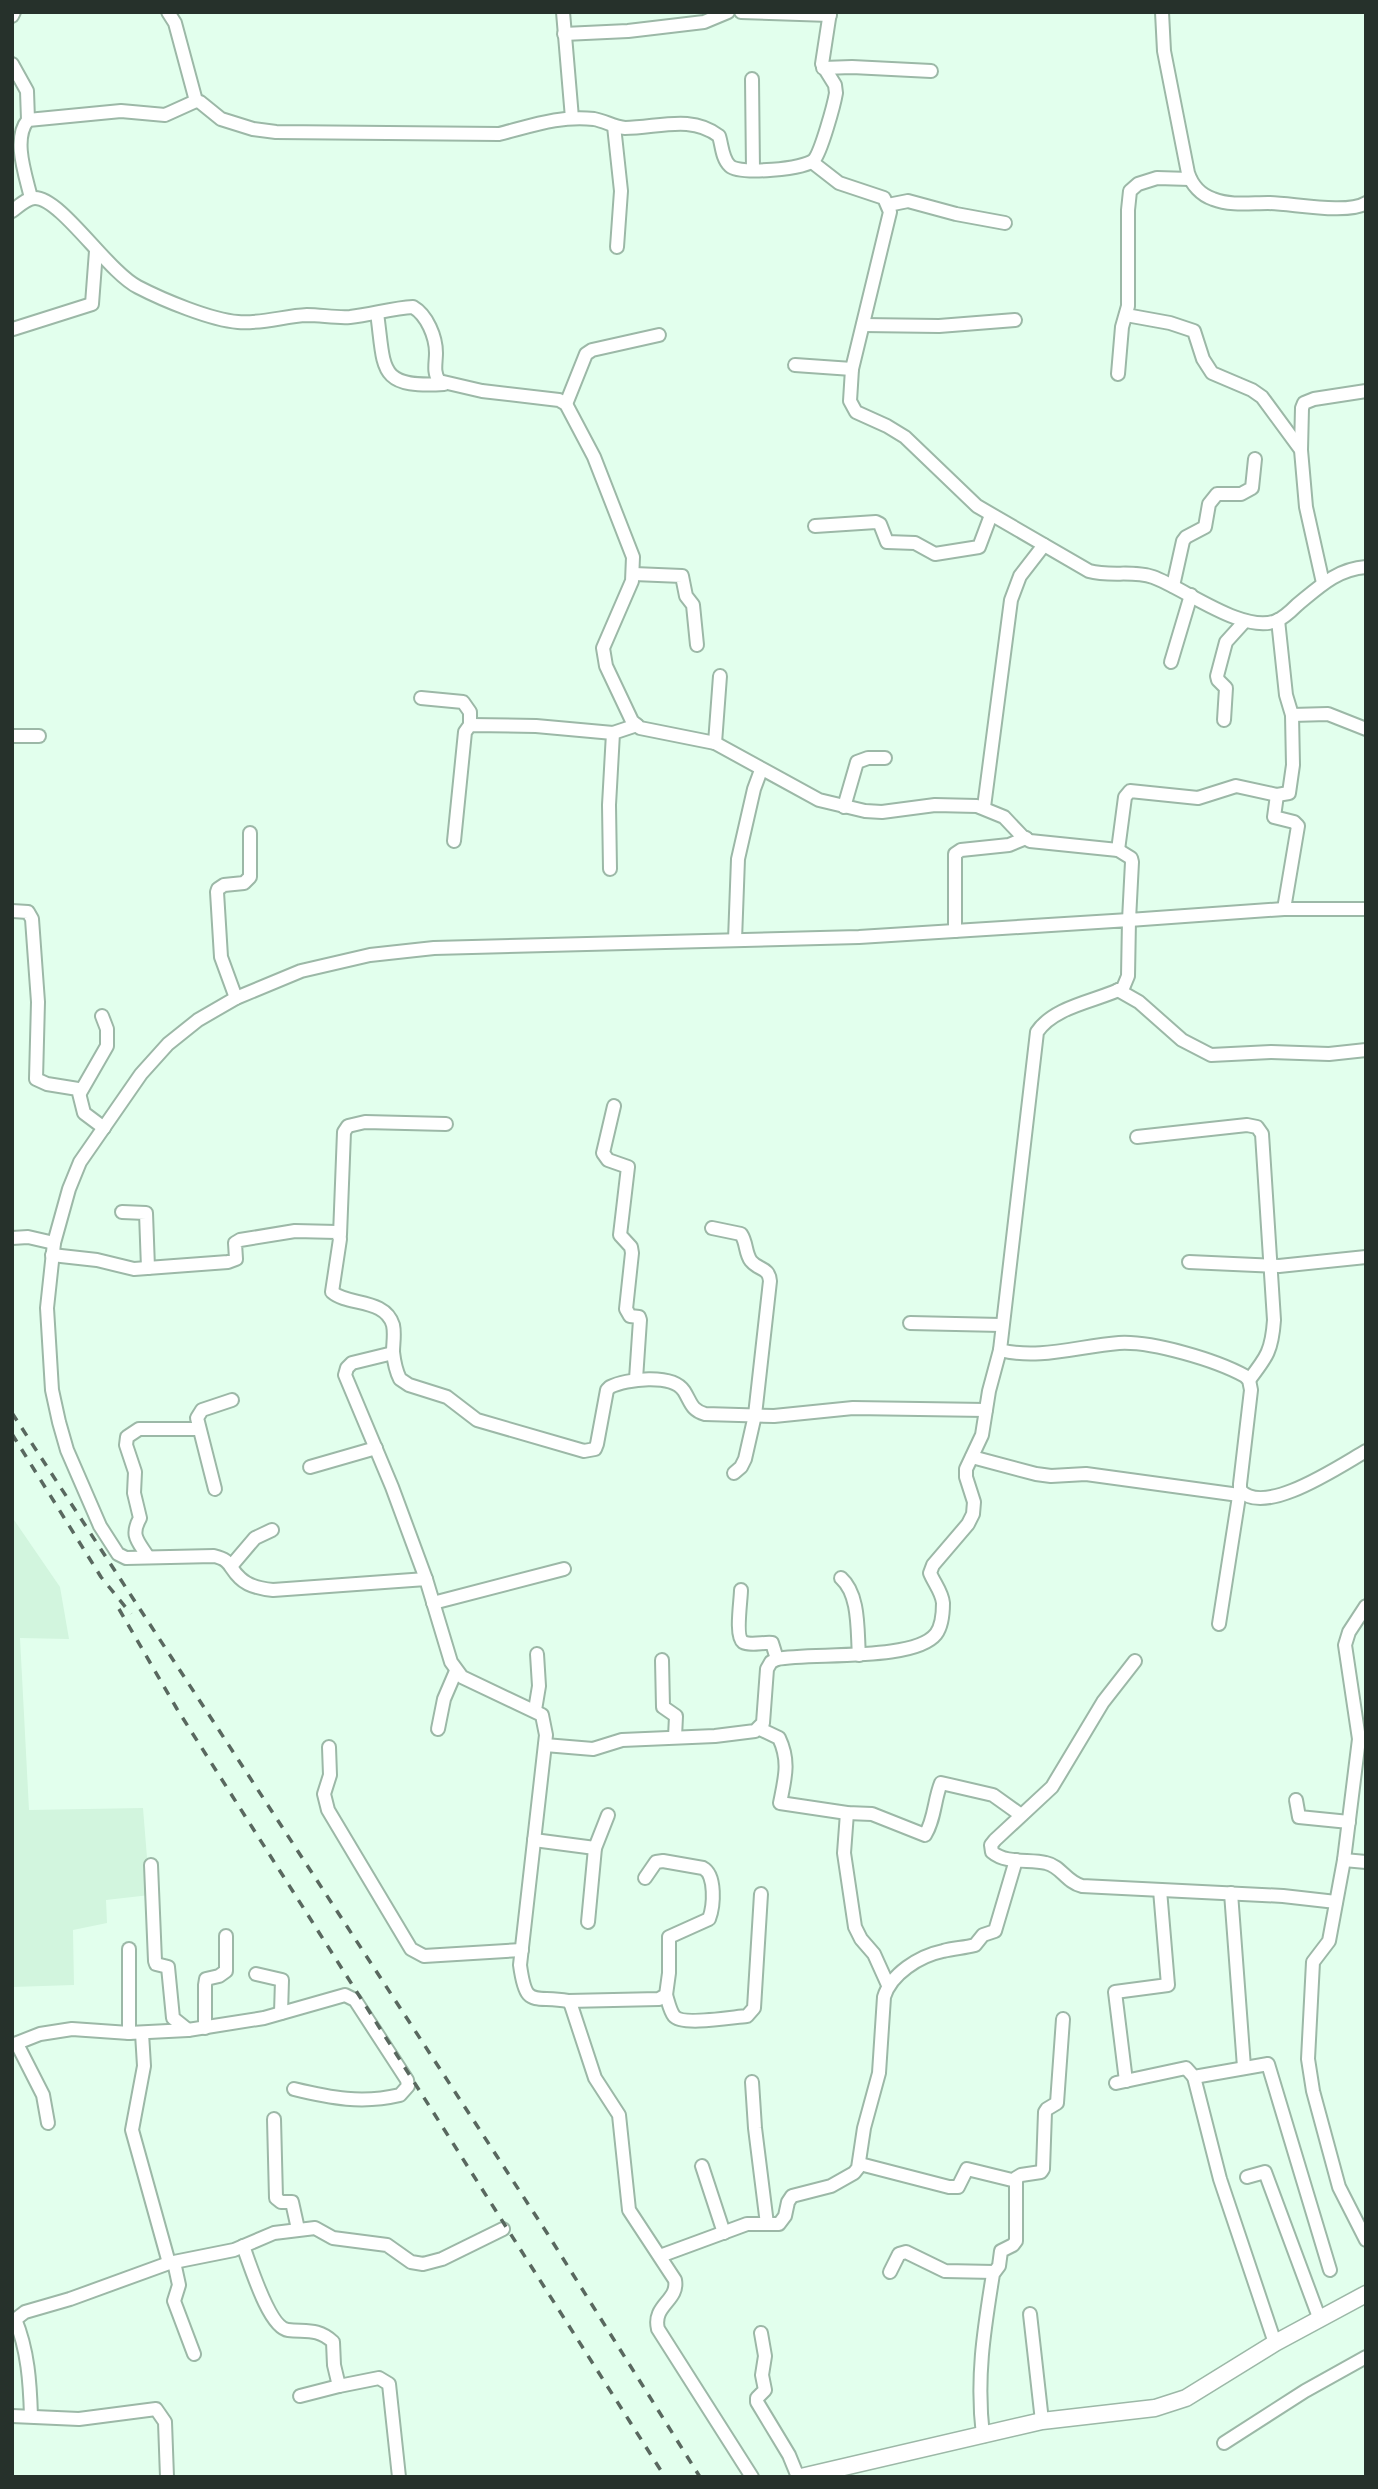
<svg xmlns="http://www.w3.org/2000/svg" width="1378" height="2489" font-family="'PT Sans Narrow',sans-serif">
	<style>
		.built { fill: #d2f5de }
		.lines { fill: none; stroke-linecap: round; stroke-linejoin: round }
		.minor-casing { stroke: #9cb8a7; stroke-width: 16 }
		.tertiary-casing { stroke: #9cb8a7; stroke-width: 19 }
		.minor { stroke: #fff; stroke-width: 12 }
		.tertiary { stroke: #fff; stroke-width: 16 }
		.rail { stroke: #59685f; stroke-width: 3.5; stroke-dasharray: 9 9; stroke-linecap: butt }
	</style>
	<rect width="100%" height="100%" fill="#e2ffed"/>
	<polygon class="built" points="12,1517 60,1587 69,1639 20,1638 29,1810 143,1808 150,1895 106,1900 107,1923 73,1930 74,1985 12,1987"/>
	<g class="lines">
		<defs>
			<g id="minor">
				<polyline points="168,12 175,23 196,101"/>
				<polyline points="563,12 572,118"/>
				<polyline points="741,12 830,15"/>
				<path d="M1162 12 1164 51 1188 173C1192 185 1201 195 1213 199 1231 206 1250 203 1268 203 1291 203 1347 215 1366 203"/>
				<polyline points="12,16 14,12"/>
				<polyline points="564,34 628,31 704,22 728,12"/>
				<polyline points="12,64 27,91 28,120"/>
				<polyline points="823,68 852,67 931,71"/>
				<polyline points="752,79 753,170"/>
				<polyline points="614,126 621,191 617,247"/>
				<path d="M812 162 839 183 884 198 890 212 852 369 850 401 856 412 887 426 905 437 977 506 1089 571C1110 577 1133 570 1153 577 1184 588 1243 634 1276 621 1284 618 1291 611 1297 605 1319 587 1337 569 1366 567"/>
				<path d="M31 198C26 176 12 139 28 120L121 111 165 115 196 101 200 102 221 119 253 129 276 132 499 134C531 126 560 115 594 119 605 121 614 127 625 128 657 128 691 114 719 136 722 145 722 159 730 166 740 175 805 169 814 160 821 152 834 105 836 93L835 85 822 64 830 12"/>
				<polyline points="888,205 908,201 956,214 1005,223"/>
				<path d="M12 211C19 206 27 198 35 198 61 198 108 272 138 287 163 300 211 320 238 322 261 324 285 316 307 315 321 315 336 318 350 317 371 315 392 308 413 307 427 315 436 337 436 353 436 363 433 372 439 381L482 391 559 400 566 404 594 457 633 557 632 581 603 648 606 666 632 721 640 728 715 743 819 800 865 811 882 812 935 805 977 806 1004 817 1022 836 1030 841 1118 850 1131 858 1132 862 1129 920 1284 909H1366"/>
				<path d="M377 313C385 370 377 388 444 384"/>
				<polyline points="1126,315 1170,323 1194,331 1203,359 1212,373 1252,390 1262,397 1301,450 1306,507 1323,583"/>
				<polyline points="863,325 939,326 1015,320"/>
				<polyline points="13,329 92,304 96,251"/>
				<polyline points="795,365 852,369"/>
				<polyline points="1118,374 1122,327 1128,306 1128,210 1130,191 1138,184 1157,178 1190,179"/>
				<polyline points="566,404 586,354 592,350 659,335"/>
				<polyline points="1301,450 1302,408 1304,403 1314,399 1366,391"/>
				<polyline points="815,526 876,522 880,524 887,542 915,543 935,554 979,547 991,515"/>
				<polyline points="634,574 682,576 686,596 693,605 697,645"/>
				<polyline points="1173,586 1183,541 1186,537 1205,527 1209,504 1217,494 1241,494 1252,488 1255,459"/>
				<polyline points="1171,662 1191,595"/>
				<polyline points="421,698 463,702 470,712 470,725"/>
				<polyline points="1292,715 1328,714 1366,729"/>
				<polyline points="1224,720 1226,688 1218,680 1217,676 1226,642 1245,621"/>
				<polyline points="12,736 39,736"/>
				<polyline points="715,743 720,676"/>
				<polyline points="1277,795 1274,817 1294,822 1298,826 1284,909"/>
				<polyline points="844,807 857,762 868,758 885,758"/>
				<polyline points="984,807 1011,600 1020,576 1044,545"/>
				<polyline points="454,841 465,732 470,725 536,726 613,733"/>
				<polyline points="1118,850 1125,797 1130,791 1198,798 1236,786 1277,795 1289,793 1293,765 1292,715 1286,695 1278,620"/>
				<polyline points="610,869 609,805 613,733 637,725"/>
				<polyline points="12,911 28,912 32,919 38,1002 36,1079 47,1084 78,1089 84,1113 104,1128"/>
				<polyline points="955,931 955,854 961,850 1009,845 1026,838"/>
				<polyline points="735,940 738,859 754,789 761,770"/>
				<polyline points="1118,990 1139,1002 1182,1040 1211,1055 1271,1052 1329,1054 1366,1050"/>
				<polyline points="236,998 221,957 217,892 218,889 224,885 244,883 250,877 250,833"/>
				<polyline points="80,1093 107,1046 107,1029 102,1016"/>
				<polyline points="614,1106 603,1153 608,1160 628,1167 620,1235 631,1247 632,1253 626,1309 630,1316 639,1317 640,1320 636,1379"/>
				<path d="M1137 1137 1247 1125 1257 1127 1262 1134 1274 1320C1272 1350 1267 1357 1249 1380"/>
				<polyline points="122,1212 146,1213 148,1268"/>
				<path d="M712 1228 741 1234C747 1243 745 1253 751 1261 758 1270 769 1267 770 1281L755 1415 745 1459 741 1467 734 1473"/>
				<polyline points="340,1235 344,1132 348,1126 365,1122 446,1124"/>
				<polyline points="12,1238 28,1237 54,1243"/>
				<path d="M52 1255 97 1260 134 1269 228 1262 236 1259 235 1243 240 1240 295 1231 337 1232 340 1239 332 1292C348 1306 385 1298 393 1325 395 1334 393 1343 393 1352 394 1361 396 1371 400 1379L409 1385 447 1397 477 1420 584 1451 595 1449 597 1444 607 1390 610 1387C626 1379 672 1373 684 1391 691 1402 691 1410 705 1414L774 1416 853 1408 986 1410"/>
				<polyline points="1189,1262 1279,1266 1366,1257"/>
				<polyline points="910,1323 1001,1325"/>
				<polyline points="393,1353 352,1363 347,1368 345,1375 392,1487 426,1579"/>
				<polyline points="972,1457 1036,1474 1051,1476 1086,1474 1239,1495"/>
				<polyline points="310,1467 376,1448"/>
				<polyline points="215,1489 197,1418 202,1410 232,1400"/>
				<path d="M148 1557C138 1541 130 1536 140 1518L134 1493 135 1472 126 1445 127 1437 139 1429H199"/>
				<polyline points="232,1565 255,1538 272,1530"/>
				<path d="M841 1578C860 1595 857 1631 859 1655"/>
				<path d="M741 1590C741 1600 735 1636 743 1642 750 1646 764 1642 772 1643L777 1659"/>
				<polyline points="433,1603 564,1569"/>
				<polyline points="1366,1606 1349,1632 1345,1645 1359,1739 1344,1860 1329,1941 1313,1962 1308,2059 1313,2091 1339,2187 1366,2240"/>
				<polyline points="1219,1624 1240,1490"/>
				<polyline points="662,1660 663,1707 676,1716 675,1737"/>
				<path d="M1135 1661 1103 1702 1052 1787 995 1840 991 1845 992 1852C1006 1864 1029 1859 1046 1863 1061 1866 1066 1882 1082 1886L1283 1896 1336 1902"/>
				<polyline points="535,1710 539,1686 537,1654"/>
				<polyline points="438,1729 444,1699 456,1671"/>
				<path d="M760 1729 779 1738C790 1761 785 1778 780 1803L847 1813 872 1814 925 1835C935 1819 934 1800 941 1783L993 1795 1021 1815"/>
				<path d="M545 1745 593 1749 622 1740 715 1736 755 1731 763 1723 767 1669 771 1662 777 1659C810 1652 914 1662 936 1634 942 1626 943 1612 943 1603 942 1592 934 1583 930 1573L933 1565 968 1524 973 1514 974 1502 966 1477V1469L982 1435 989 1391 1000 1350"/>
				<polyline points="329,1747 330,1775 324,1794 328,1810 411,1949 424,1956 522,1950"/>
				<polyline points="1296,1800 1299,1817 1349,1822"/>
				<polyline points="847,1813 844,1853 855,1927 861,1939 874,1954 888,1985"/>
				<polyline points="534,1840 595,1848"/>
				<polyline points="1344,1860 1366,1862"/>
				<polyline points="151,1865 155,1961 156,1964 168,1967 173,2018 188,2030"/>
				<polyline points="1231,1893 1244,2067"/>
				<polyline points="588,1922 595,1848 608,1815"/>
				<polyline points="129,1949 129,2033"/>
				<polyline points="256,1974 282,1980 281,2013"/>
				<path d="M666 1995C668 2001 670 2011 674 2016 682 2026 733 2017 747 2016L754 2008 761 1894"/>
				<path d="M568 2001 659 1999 666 1995 669 1973V1937L709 1919C714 1906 716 1875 703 1868L663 1861 656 1862 645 1878"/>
				<polyline points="205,2028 205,1985 206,1979 219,1976 226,1971 226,1936"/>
				<polyline points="142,2033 144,2066 132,2130 169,2263"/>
				<polyline points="17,2044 43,2095 48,2123"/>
				<path d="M12 2045 40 2034 72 2029 129 2033 188 2030 264 2018 345 1995 355 2000 407 2080 408 2086 400 2095C362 2104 331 2098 294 2089"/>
				<polyline points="1194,2077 1220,2179 1275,2343"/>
				<polyline points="1126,2081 1115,1992 1168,1985 1160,1890"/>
				<polyline points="752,2082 755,2128 767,2224"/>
				<polyline points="1116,2083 1186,2068 1194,2077 1268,2064 1330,2270"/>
				<polyline points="274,2119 276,2198 281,2202 292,2202 298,2229"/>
				<polyline points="860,2164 949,2187 958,2187 967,2169 1016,2181"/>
				<polyline points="702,2166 724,2233"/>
				<polyline points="1247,2177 1265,2172 1320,2320"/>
				<path d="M243 2246C250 2264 269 2328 288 2330 306 2332 318 2328 333 2342L334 2365 339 2386 379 2378 389 2384 399 2477"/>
				<path d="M660 2256 747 2224H779L785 2216 788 2202 792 2196 831 2186 854 2173 858 2168 864 2128 879 2073 884 1997C891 1974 919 1956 943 1951 954 1948 964 1948 975 1945L983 1935 995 1931 1016 1860"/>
				<polyline points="174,2262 179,2285 174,2301 194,2354"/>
				<polyline points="890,2272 899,2254 906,2252 945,2271 994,2272"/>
				<polyline points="1030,2314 1042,2421"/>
				<path d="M15 2319C28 2350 30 2383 31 2416"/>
				<polyline points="12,2322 25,2312 70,2299 169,2263 234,2250 274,2233 315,2228 333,2238 387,2245 411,2262 423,2264 442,2259 503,2229"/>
				<polyline points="761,2333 765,2356 762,2375 765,2390 757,2398 757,2402 789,2455 798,2477"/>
				<polyline points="300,2396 339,2386"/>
				<polyline points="12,2416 79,2419 156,2409 165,2422 167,2477"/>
				<path d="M983 2436C976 2378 984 2330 993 2274L999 2266 1001 2251 1013 2245 1016 2241V2178L1021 2175 1041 2172 1043 2169 1045 2112 1047 2109 1057 2103 1063 2019"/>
				<polyline points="1224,2443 1305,2391 1366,2357"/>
				<path d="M752 2477 658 2329C652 2305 679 2301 675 2280L629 2210 619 2115 595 2078 571 2005 568 2001C532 1995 526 2009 520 1965L546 1735 542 1715 462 1677 451 1662 426 1579 273 1590C262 1589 248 1586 240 1578 228 1567 232 1560 214 1556L126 1558 118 1554 100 1526 67 1450 59 1422 52 1390 47 1308 54 1243 69 1189 80 1162 141 1074 168 1044 198 1020 236 998 301 971 370 955 434 948 859 937 1129 920 1128 976 1123 988C1097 1001 1054 1006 1037 1032L1000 1350C1039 1360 1079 1346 1119 1343 1152 1341 1216 1360 1245 1376L1249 1380 1251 1390 1240 1484V1490C1264 1518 1341 1465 1366 1451"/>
			</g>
			<polyline id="tertiary" points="801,2477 1042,2421 1155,2408 1186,2398 1275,2343 1366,2294"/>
		</defs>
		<use href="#minor" class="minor-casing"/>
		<use href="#tertiary" class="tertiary-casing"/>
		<use href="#minor" class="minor"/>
		<use href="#tertiary" class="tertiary"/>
		<g class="rail">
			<polyline points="12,1413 547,2233 700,2477"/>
			<polyline points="12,1434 101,1577 131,1614"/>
			<polyline points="119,1609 177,1709 665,2477"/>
		</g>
	</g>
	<rect width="1378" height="2489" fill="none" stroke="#26312b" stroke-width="28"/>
</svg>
